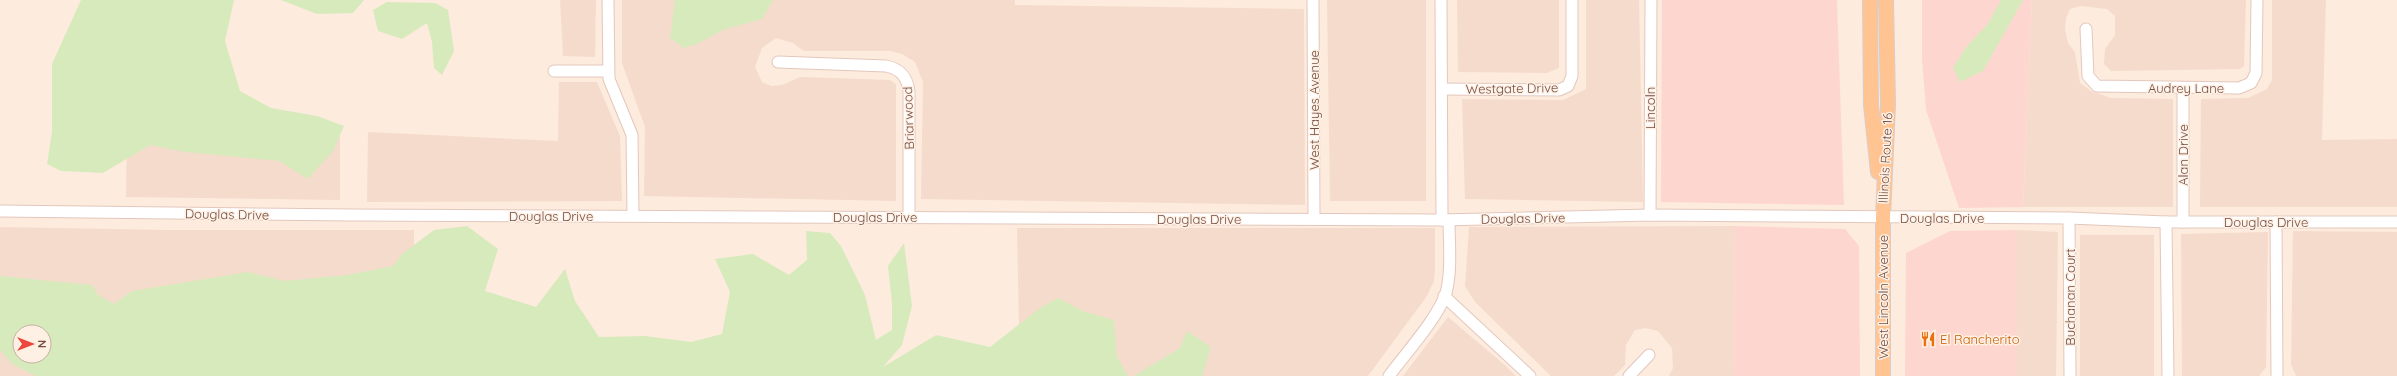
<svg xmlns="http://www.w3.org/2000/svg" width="2397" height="376" font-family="Quicksand,sans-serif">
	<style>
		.residential { fill: #f5dbcc }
		.commercial { fill: #fed6d0 }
		.green { fill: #d7eabc; fill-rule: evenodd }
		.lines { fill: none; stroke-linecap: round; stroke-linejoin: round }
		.minor-casing { stroke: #e3c7bd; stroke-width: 13 }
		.major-casing { stroke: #d8cdcb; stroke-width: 16 }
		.minor { stroke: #fff; stroke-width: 11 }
		.major { stroke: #ffc492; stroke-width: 14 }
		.labels { text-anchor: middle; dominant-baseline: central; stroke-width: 3; stroke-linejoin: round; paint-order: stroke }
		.street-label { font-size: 13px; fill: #734e45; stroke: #fff0e4 }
		.food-label { font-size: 13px; fill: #c56008; stroke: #fff0e4; text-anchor: start }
	</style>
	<rect width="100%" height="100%" fill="#fdebdd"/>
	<g class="residential">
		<polygon points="560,0 596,0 595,57 563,56"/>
		<polygon points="622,0 1015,0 1015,5 1304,9 1305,205 921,199 923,82 915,62 902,54 890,51 804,51 793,43 776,38 762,48 755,67 762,82 771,86 782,85 800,77 890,80 896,84 896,201 644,196 645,127 622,63"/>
		<polygon points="1327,0 1426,0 1426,201 1330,201"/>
		<polygon points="1457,0 1559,0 1559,68 1547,73 1458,72"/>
		<polygon points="1586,0 1639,0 1643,202 1465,199 1462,99 1563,100 1586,89"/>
		<polygon points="2032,0 2246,0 2244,66 2240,69 2111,71 2104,64 2105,49 2115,35 2115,16 2107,9 2081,6 2070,9 2066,18 2065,30 2068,43 2075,52 2080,83 2091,91 2111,98 2173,99 2173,207 2023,207"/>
		<polygon points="2272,0 2326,0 2322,140 2397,139 2397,207 2200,207 2201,99 2248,98 2267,89 2272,80"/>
		<polygon points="559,82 597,82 620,136 622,201 367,202 368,132 558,141"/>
		<polygon points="127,127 340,130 340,200 126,197"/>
		<polygon points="1735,226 1734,376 1669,376 1673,368 1672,348 1658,331 1645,328 1635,330 1626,345 1625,365 1614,376 1551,376 1475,302 1465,286 1469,227"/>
		<polygon points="0,227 166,230 414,230 414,319 0,312"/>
		<polygon points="1017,228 1435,228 1435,270 1434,281 1427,296 1368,376 1020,376"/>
		<polygon points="2017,230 2058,232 2056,376 2017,376"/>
		<polygon points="2293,231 2397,232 2397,376 2296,376 2291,364"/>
		<polygon points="2268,232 2266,367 2259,376 2182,376 2181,234"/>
		<rect x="2080" y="235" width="74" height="141"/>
		<polygon points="1448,317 1507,367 1516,376 1403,376"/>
		<polygon points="0,332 20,356 44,356 89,376 0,376"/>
	</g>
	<g class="commercial">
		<polygon points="1662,0 1837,0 1844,205 1661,202"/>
		<polygon points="1922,0 2032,0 2023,207 1959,208 1926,110 1922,58"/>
		<polygon points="1735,226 1845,229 1859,246 1860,376 1734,376"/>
		<polygon points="2017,230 2017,376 1905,376 1906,253 1950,231"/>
	</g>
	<g class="green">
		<polygon points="81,0 234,0 225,41 240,91 271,108 317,116 344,126 333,151 308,179 279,161 185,152 150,145 103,173 61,171 47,164 52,132 52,64"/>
		<polygon points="281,0 364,0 353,13 317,14"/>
		<polygon points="675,0 773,0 762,19 725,29 697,44 684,48 670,38"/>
		<polygon points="2001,0 2023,0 1983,71 1960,82 1953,68 1966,47 1987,25"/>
		<polygon points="387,2 435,3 448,10 454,51 442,75 434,68 432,42 427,23 402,39 378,31 373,10"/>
		<path d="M467 226 498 249 485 291 536 307 565 269 575 301 599 337 645 336 691 342 722 334 730 292 715 259 753 254 789 275 807 260 806 231 830 233 841 246 865 295 876 340 892 330V303L888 266 904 243 912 306 902 345 883 367 936 335 990 347 1040 308 1058 298 1085 312 1114 320 1117 357 1128 376H36L12 364 0 350V276L92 285 98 295 114 304 132 291 248 272 284 281 347 275 393 266 402 254 434 230ZM20 332H44V356H20Z"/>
		<polygon points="1187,331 1211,347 1202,376 1134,376 1180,348"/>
	</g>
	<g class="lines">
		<defs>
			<g id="minor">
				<polyline points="608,0 609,79 632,135 633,216"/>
				<polyline points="1313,0 1314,219"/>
				<polyline points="1441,0 1442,220"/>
				<polyline points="2086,29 2088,76 2097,86 2239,88 2251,83 2256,73 2257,0"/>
				<path d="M778 62 886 66C900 69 907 76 909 91V217"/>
				<polyline points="554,71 608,71"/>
				<polyline points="1442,89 1559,90 1568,86 1572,76 1572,0"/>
				<polyline points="0,211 352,215 1442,220 1650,215 2069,218 2166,222 2397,222"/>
				<polyline points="1650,215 1651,0"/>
				<polyline points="2069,218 2070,376"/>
				<polyline points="2166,222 2168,376"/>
				<polyline points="2183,222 2183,88"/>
				<polyline points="2276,222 2277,376"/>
				<polyline points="1444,296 1530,376"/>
				<path d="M1389 376C1405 354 1438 318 1446 293 1452 270 1449 243 1449 220"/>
				<polyline points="1629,376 1649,355"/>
			</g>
			<g id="major">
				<polyline points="1870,0 1871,105 1878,172"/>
				<polyline points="1883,376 1883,218 1888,104 1886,0"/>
			</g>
		</defs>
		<use href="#minor" class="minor-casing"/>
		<use href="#major" class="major-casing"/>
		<use href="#minor" class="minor"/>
		<use href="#major" class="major"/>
	</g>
	<defs>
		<symbol id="restaurant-bare" viewBox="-9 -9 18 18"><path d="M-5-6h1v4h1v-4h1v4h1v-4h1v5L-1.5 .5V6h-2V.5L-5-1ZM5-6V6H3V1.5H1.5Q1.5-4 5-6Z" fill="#e8710a" stroke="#fff0e4" stroke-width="2.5" paint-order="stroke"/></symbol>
	</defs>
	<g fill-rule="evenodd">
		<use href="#restaurant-bare" x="1917" y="328" width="22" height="22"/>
	</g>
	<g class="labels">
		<g class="street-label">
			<text transform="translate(1512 88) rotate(-1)">Westgate Drive</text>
			<text x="2186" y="88">Audrey Lane</text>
			<text transform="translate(1650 108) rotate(-90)">Lincoln</text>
			<text transform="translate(1314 110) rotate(-90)">West Hayes Avenue</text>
			<text transform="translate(908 118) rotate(-92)">Briarwood</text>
			<text transform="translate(2183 155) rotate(-90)">Alan Drive</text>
			<text transform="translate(1885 158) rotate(-87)">Illinois Route 16</text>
			<text transform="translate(227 214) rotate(1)">Douglas Drive</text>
			<text x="551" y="216">Douglas Drive</text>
			<text x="875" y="217">Douglas Drive</text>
			<text transform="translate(1523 218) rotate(-1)">Douglas Drive</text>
			<text x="1942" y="218">Douglas Drive</text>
			<text x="1199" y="219">Douglas Drive</text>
			<text x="2266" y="222">Douglas Drive</text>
			<text transform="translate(1883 297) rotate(-90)">West Lincoln Avenue</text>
			<text transform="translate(2070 297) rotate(-90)">Buchanan Court</text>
		</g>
		<g class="food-label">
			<text x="1940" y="339">El Rancherito</text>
		</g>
	</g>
	<g transform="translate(32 344) rotate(90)"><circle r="19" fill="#fff0e4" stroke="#c7afa4"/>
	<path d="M0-3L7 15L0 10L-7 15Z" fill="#ec463d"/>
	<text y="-6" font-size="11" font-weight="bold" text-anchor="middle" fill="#734e45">N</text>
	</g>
</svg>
